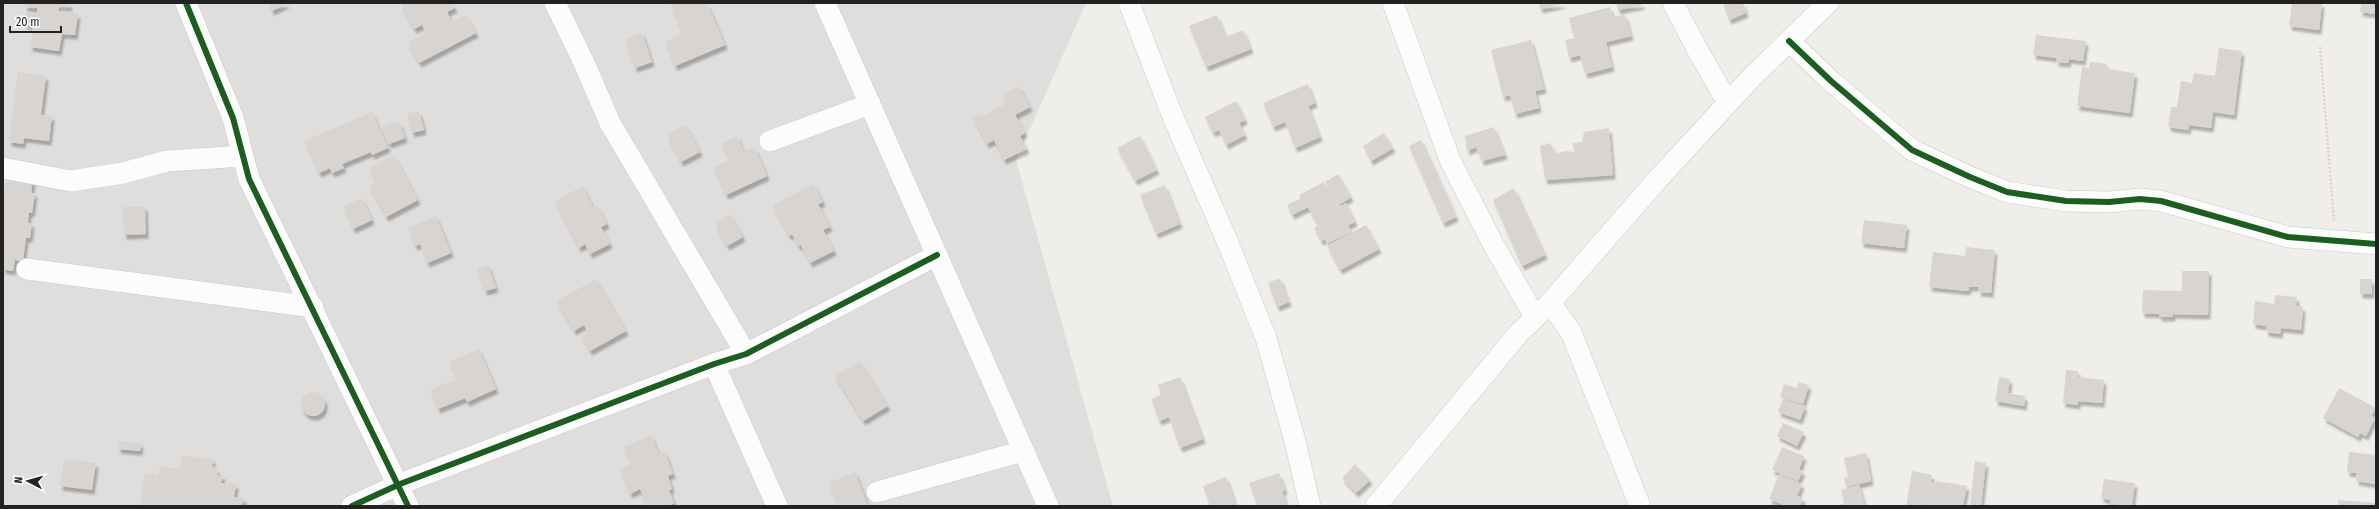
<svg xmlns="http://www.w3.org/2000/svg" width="2379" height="509" font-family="'Fira Sans Condensed',sans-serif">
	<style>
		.residential { fill: #dfdedc }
		.building { fill: #d7d4d2; filter: url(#shadow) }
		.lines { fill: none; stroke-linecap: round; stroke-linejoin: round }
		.minor-casing { stroke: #c9c8c7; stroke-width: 22 }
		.path { stroke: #dccecd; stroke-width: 2.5; stroke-dasharray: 2 2; stroke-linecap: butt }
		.minor { stroke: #fdfcfc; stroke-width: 21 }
		.cycleway-casing { stroke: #fff; stroke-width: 8 }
		.cycleway { stroke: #1b5e20; stroke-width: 6 }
	</style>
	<defs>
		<filter id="shadow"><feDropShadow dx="2.5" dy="4.5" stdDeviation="1" flood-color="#0004"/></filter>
	</defs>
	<rect width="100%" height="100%" fill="#f0eeeb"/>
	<polygon class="residential" points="3,3 1086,3 1016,160 1113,506 3,506"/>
	<g class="building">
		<polygon points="25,3 70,3 69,7 59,6 59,11 78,14 75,35 62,34 59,51 30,47 33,26 25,25 27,12 37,14 37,8 25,7"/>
		<polygon points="268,3 288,3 272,11"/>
		<polygon points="452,3 455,8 447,12 452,22 466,15 476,33 419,63 408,43 426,33 422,25 414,29 401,4"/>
		<polygon points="670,3 707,3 725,45 675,66 665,42 683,34"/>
		<polygon points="1539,3 1563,3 1563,4 1540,9"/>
		<polygon points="1616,3 1642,3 1642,5 1618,10"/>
		<polygon points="1723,3 1743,3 1746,13 1729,20"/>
		<polygon points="2292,3 2322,3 2319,30 2289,26"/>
		<polygon points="2361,3 2376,3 2376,14 2360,12"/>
		<polygon points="1610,7 1613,17 1625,15 1631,36 1606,42 1612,67 1585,74 1580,55 1569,58 1565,40 1574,38 1569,18"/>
		<polygon points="1217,15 1226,37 1243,30 1251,49 1206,67 1189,26"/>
		<polygon points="642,33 652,62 635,68 625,39"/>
		<polygon points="2036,35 2086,41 2083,61 2069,59 2068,63 2056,62 2057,58 2033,55"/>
		<polygon points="1531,40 1544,89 1535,91 1539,108 1515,114 1510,95 1503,97 1491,50"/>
		<polygon points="2219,48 2242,51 2234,115 2213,112 2211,128 2189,125 2188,130 2168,127 2171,107 2177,107 2181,81 2192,83 2194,73 2215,76"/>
		<polygon points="2090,62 2107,64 2106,69 2135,73 2130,113 2077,106 2082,67 2089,68"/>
		<polygon points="18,72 46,76 41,115 52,116 49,141 24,138 23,144 9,142"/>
		<polygon points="1308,84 1315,103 1308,106 1320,137 1295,148 1285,122 1273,127 1263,103"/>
		<polygon points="1019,86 1030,107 1015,115 1025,133 1020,136 1027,149 1004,160 994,140 987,144 973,118 982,114 983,116 1007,103 1003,95"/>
		<polygon points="1236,101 1245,120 1239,123 1245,135 1226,145 1219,130 1213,133 1205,117"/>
		<polygon points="419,111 424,130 412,133 407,114"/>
		<polygon points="372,112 388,148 372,155 371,152 342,164 344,168 332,173 330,168 319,173 305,141"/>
		<polygon points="399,121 405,138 389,144 382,127"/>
		<polygon points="686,125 700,152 681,162 667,135"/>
		<polygon points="1494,127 1505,155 1482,161 1476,147 1467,151 1465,136"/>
		<polygon points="1609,128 1613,175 1545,180 1540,146 1550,143 1555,154 1565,151 1575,152 1572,143 1582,142 1584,132"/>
		<polygon points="1384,133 1393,148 1371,161 1363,146"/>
		<polygon points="737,136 744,152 755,148 767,176 726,195 714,167 729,160 722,143"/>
		<polygon points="1140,136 1157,170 1135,181 1117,148"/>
		<polygon points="1421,140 1456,217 1443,223 1409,146"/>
		<polygon points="394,155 418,200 386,217 369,185 376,182 369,168"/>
		<polygon points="1338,174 1351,197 1339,205 1325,182"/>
		<polygon points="7,179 33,180 31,193 35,193 32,213 29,213 28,223 32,223 30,238 26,238 23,261 15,260 13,271 3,269 3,195"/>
		<polygon points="1324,182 1337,208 1346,203 1355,222 1348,225 1351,232 1327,244 1325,239 1321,241 1314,228 1318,226 1308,207 1292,215 1287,205 1301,198 1299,195"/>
		<polygon points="814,184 823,202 818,204 830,227 823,230 834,251 810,263 801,245 798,246 792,234 789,236 773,205"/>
		<polygon points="1165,185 1180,224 1156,234 1140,195"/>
		<polygon points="583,186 593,207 597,205 607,224 601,227 610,244 590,254 585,244 579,248 555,201"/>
		<polygon points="1514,188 1545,255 1522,266 1493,200"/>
		<polygon points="362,198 372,220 353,229 343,206"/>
		<polygon points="145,206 146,234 124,235 123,207"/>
		<polygon points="730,214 743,237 727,246 715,223"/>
		<polygon points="436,216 451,253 427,263 420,244 415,246 408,228"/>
		<polygon points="1864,220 1907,225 1904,248 1861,243"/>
		<polygon points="1366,225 1379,249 1340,270 1327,246"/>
		<polygon points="1966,247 1995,250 1991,293 1978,292 1979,287 1969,287 1968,291 1929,287 1933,252 1965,256"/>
		<polygon points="488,265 496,288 485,291 477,269"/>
		<polygon points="2182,271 2209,271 2208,315 2173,314 2173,317 2159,317 2160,314 2142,313 2143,290 2182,291"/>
		<polygon points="1280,278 1289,302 1277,307 1268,283"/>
		<polygon points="596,279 626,331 590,351 582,336 588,333 584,325 574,331 557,301"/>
		<rect x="2360" y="279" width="12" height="15"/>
		<polygon points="2275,295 2297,297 2296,306 2303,307 2301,330 2281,328 2280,334 2266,332 2266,326 2253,324 2255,301 2274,304"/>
		<polygon points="479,349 496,389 467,402 465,398 438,409 430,390 456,379 449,362"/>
		<polygon points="860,361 888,406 863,421 835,376"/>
		<polygon points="2066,370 2078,371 2078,377 2104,380 2102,403 2078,401 2078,405 2063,403"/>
		<polygon points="1180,377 1203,439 1180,448 1169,417 1159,421 1151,399 1161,395 1158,385"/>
		<polygon points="1999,377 2010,379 2008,393 2025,396 2024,406 1995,401"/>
		<polygon points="1799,382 1809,385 1803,404 1780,397 1784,384 1797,388"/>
		<polygon points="2339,388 2376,408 2371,416 2375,418 2366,436 2360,433 2358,437 2323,418"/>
		<circle cx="313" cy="404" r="12"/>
		<polygon points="1783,399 1805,406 1800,420 1778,412"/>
		<polygon points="1783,423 1804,432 1797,446 1777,436"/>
		<polygon points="651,435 659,454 665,452 673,474 668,476 672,489 669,490 674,503 668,506 647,506 640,489 630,494 620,469 631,464 624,447"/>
		<polygon points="119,441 141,443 140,451 118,449"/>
		<polygon points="1782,447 1804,456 1799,470 1803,471 1798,481 1772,470"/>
		<polygon points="2349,452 2376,455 2375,484 2356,481 2357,473 2347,472"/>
		<polygon points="1866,453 1871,481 1846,487 1844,478 1848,477 1844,458"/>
		<polygon points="182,455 213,459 212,466 218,470 217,475 223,475 221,483 236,484 234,497 244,498 242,506 140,506 145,473 158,475 160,466 180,469"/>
		<polygon points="64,459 96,463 92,490 60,486"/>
		<polygon points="1975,461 1986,463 1981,506 1970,506"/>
		<polygon points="1355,464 1370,480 1356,493 1342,478"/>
		<polygon points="1912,471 1932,475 1931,482 1936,483 1936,481 1967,486 1963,506 1933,506 1925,504 1925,506 1906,506"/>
		<polygon points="855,472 868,506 839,506 829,483"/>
		<polygon points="1279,473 1285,490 1282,491 1287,506 1257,506 1249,483"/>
		<polygon points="1779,474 1802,484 1797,496 1803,498 1800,506 1786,506 1769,499"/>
		<polygon points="1226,477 1236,506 1210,506 1203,486"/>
		<polygon points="2104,479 2135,483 2132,506 2120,506 2110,503 2110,500 2101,498"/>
		<polygon points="1859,485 1865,506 1837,506 1844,503 1841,490"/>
		<polygon points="2338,500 2376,503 2376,506 2338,506"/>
	</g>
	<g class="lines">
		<defs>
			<g id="minor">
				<polyline points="186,3 233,118 249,179 408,506"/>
				<polyline points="555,3 585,65 610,123 746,354"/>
				<polyline points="825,3 1048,506"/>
				<polyline points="1129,3 1173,117 1228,243 1266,338 1295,441 1310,506"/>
				<polyline points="1393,3 1450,160 1493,244 1535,317"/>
				<polyline points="1673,3 1697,49 1728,103"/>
				<polyline points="1789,41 1831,81 1912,150 1970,177 2007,192 2066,201 2109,202 2140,199 2161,201 2288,237 2376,244"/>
				<polyline points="770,141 870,104"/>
				<polyline points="3,168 71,181 123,173 167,161 243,156"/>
				<polyline points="27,269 313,307"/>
				<polyline points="1550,303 1657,180 1752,77 1828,3"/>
				<polyline points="714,364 777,506"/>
				<polyline points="877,492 1023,451"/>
				<polyline points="352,506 400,484 714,364 746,354 937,255"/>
				<polyline points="1376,506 1518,334 1550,303 1571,332 1640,506"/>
			</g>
		</defs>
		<use href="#minor" class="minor-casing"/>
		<polyline class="path" points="2320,47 2334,221"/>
		<use href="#minor" class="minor"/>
		<defs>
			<g id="cycleway">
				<polyline points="186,3 233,118 249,179 408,506"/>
				<polyline points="1789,41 1831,81 1912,150 1970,177 2007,192 2066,201 2109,202 2140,199 2161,201 2288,237 2376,244"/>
				<polyline points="352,506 400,484 714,364 746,354 937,255"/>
			</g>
		</defs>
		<use href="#cycleway" class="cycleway-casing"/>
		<use href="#cycleway" class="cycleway"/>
	</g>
	<rect width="2379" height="509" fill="none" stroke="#222222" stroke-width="8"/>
	<g transform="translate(28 481) rotate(276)" stroke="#ffffff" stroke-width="3" paint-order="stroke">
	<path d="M0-3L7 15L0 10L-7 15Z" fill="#222222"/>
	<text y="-6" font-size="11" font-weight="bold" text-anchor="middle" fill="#222222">N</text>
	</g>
	<path d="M10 26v6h51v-6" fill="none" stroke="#222222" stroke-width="2"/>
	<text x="16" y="26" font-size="12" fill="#222222" stroke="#ffffff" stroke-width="3" paint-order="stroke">20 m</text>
</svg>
